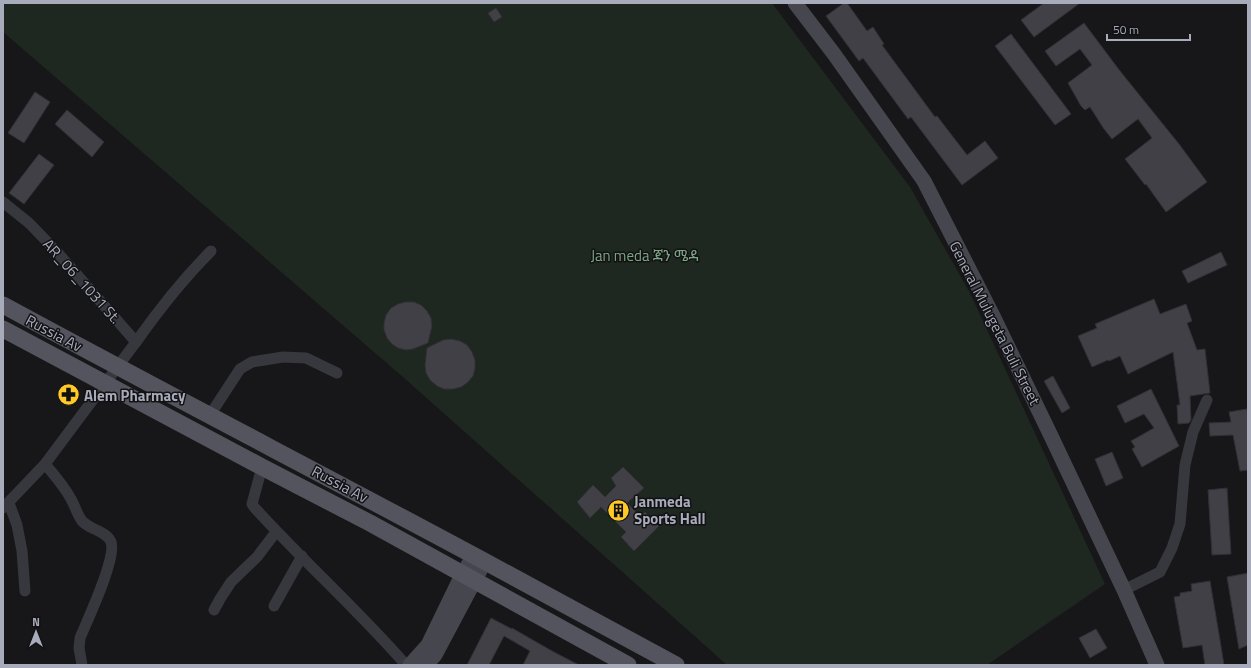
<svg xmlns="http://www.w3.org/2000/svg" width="1251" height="668" font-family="'Titillium Web','Noto Sans Ethiopic',sans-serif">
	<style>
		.green { fill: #1e2720 }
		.building { fill: #404046; stroke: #313035 }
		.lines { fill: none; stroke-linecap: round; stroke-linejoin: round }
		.street { stroke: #37373e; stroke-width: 11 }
		.secondary { stroke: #45464e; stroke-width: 15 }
		.primary { stroke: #53545d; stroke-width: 17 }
		.labels { text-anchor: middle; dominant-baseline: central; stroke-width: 3; stroke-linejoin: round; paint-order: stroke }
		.park-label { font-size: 15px; fill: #7ca783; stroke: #121114 }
		.street-label { font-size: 15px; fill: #a7abba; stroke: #121114 }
		.poi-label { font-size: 15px; font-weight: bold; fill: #a7abba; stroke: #121114; text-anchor: start }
	</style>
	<rect width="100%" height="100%" fill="#171619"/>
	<polygon class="green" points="3,3 772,3 910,187 970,293 1105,584 987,665 727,665 404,378 3,32"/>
	<g class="building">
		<polygon points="844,3 847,3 867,31 873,27 884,44 882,45 935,117 937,116 967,155 985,141 998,158 962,185 911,117 908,119 863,58 859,61 826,16"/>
		<polygon points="1044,3 1080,3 1034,37 1021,20"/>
		<polygon points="496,8 502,17 494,22 488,13"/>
		<polygon points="1084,23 1120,71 1179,144 1207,182 1166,212 1146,184 1145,185 1125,159 1152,138 1138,119 1112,139 1104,129 1090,107 1085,110 1081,106 1068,83 1092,65 1080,49 1056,66 1045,51"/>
		<polygon points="1011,34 1071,114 1055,125 995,46"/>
		<polygon points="35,92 50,102 24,143 8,133"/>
		<polygon points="67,110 104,142 92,157 55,124"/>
		<polygon points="39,154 54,165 24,204 9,193"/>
		<polygon points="1221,252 1227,265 1188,283 1182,271"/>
		<polygon points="1154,299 1160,314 1186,304 1192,321 1187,323 1197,350 1205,349 1210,393 1190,396 1191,420 1189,423 1178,424 1177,405 1180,405 1173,352 1128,374 1120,356 1109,361 1108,360 1092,367 1078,336 1097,328 1095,324"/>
		<polygon points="405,302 414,302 421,305 427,311 431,318 432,326 428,343 413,349 406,350 398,348 392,344 387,338 384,330 384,323 386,315 391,308 398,304"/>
		<polygon points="451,339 460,341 467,345 472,352 475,360 475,368 473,376 467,383 461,387 453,389 444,389 437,386 430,380 426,373 425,365 427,348 443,340"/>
		<polygon points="1053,376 1070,408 1062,413 1044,381"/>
		<polygon points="1151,389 1179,446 1142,467 1132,449 1135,447 1131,441 1154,428 1144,414 1125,423 1117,406"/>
		<polygon points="1247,409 1248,416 1248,470 1240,471 1233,435 1210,436 1209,423 1231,422 1229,412"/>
		<polygon points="1112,452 1123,478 1106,486 1095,459"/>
		<polygon points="623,467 644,488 627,503 640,516 645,512 659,526 634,551 621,537 626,532 601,507 590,518 577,502 593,485 605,497 616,486 611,478"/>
		<polygon points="1227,488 1231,554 1212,555 1208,490"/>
		<polygon points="1248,573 1248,645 1239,649 1227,577"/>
		<polygon points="1210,581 1220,640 1224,665 1205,665 1202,645 1183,648 1174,597 1180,596 1180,593 1192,591 1191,584"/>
		<polygon points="491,618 512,629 512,628 552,651 579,665 523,665 530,651 504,636 489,665 467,665"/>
		<polygon points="1096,629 1107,648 1090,658 1079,638"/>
	</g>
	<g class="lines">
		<g class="street">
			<polyline points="3,202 29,223 57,252 136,342 45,464 3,508"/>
			<path d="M136 342C160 308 182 280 211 251"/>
			<polyline points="210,415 240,369 252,362 283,357 306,358 337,373"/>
			<path d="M45 464C54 475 64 486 71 499 75 506 77 514 82 521 90 530 107 531 111 542 117 558 87 621 80 638L79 648 82 665"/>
			<path d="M262 467 252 504 254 507C303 561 358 610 406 665"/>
			<polyline points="9,503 17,525 22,551 25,591"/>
			<polyline points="1124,590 1160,572 1172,548 1180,524 1185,465 1193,432 1207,400"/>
			<polyline points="274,606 302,556"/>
			<polyline points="214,610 220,599 231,582 257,557 276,532"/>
		</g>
		<g class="secondary">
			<polyline points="795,3 834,54 924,181 993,316 1052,438 1124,590 1157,665"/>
			<polyline points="410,665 428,645 462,575 474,555"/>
			<polyline points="426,665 435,655 485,561"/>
		</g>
		<g class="primary">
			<path d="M3 305C163 392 324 475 484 561 548 595 612 631 676 665"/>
			<polyline points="3,329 262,467 370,523 628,665"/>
		</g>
	</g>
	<defs>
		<symbol id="pharmacy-disc" viewBox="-11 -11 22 22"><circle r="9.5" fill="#ffca28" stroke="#121114"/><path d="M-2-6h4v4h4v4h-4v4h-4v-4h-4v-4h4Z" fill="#111"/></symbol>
		<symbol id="building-disc" viewBox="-11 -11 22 22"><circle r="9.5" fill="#ffca28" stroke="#121114"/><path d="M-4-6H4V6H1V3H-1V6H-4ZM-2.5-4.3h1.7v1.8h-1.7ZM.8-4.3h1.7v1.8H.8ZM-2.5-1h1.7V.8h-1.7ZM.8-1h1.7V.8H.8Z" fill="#111"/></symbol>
	</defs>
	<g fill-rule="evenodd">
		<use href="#pharmacy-disc" x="56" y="382" width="25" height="25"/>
		<use href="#building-disc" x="606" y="498" width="25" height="25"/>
	</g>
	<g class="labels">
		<g class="park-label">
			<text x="645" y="255">Jan meda ጃን ሜዳ</text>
		</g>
		<g class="street-label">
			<text transform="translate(82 281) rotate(48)">AR_06_1031 St.</text>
			<text transform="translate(995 323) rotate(63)">General Mulugeta Buli Street</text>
			<text transform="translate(54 333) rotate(28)">Russia Av</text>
			<text transform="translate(340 484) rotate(28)">Russia Av</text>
		</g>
		<g class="poi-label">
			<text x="84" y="395">Alem Pharmacy</text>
			<text x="634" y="501">Janmeda<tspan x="634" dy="17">Sports Hall</tspan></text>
		</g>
	</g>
	<rect width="1251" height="668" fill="none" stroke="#a7abba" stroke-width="8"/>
	<g transform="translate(36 632)" stroke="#121114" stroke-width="3" paint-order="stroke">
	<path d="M0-3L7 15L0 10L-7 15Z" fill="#a7abba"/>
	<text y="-6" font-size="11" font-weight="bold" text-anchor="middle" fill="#a7abba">N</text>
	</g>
	<path d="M1107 34v6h83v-6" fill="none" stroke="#a7abba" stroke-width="2"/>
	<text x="1113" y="34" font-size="12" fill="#a7abba" stroke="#121114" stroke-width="3" paint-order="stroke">50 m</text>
</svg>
